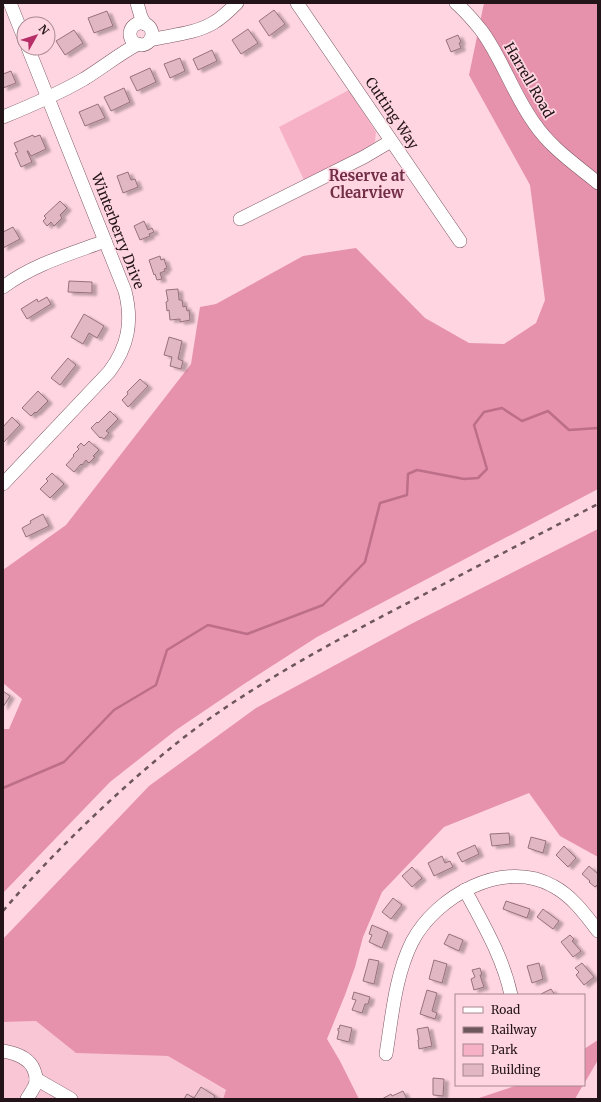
<svg xmlns="http://www.w3.org/2000/svg" width="601" height="1102" font-family="Merriweather,serif">
	<style>
		.built { fill: #f8c6d4 }
		.green { fill: #f7b1c6 }
		.forest { fill: #e692ad }
		.lines { fill: none; stroke-linecap: round; stroke-linejoin: round }
		.stream { stroke: #bd6e88; stroke-width: 2.5 }
		.building { fill: #e0b7c3; stroke: #96717c; filter: url(#shadow) }
		.minor-casing { stroke: #7c5863; stroke-width: 14 }
		.minor { stroke: #fff; stroke-width: 13 }
		.rail { stroke: #6e565d; stroke-width: 2.5; stroke-dasharray: 5 5; stroke-linecap: butt }
		.labels { text-anchor: middle; dominant-baseline: central; stroke-width: 3.5; stroke-linejoin: round; paint-order: stroke }
		.street-label { font-size: 14px; fill: #221418; stroke: #ffd5e1 }
		.neighbourhood-label { font-size: 15px; font-weight: bold; fill: #722e47; stroke: #ffd5e1 }
	</style>
	<defs>
		<filter id="shadow"><feDropShadow dx="4.5" dy="2.5" stdDeviation="1" flood-color="#0004"/></filter>
	</defs>
	<rect width="100%" height="100%" fill="#ffd5e1"/>
	<polygon class="built" points="36,1021 76,1053 168,1056 226,1091 223,1099 3,1099 3,1022"/>
	<polygon class="green" points="349,90 376,132 375,142 368,149 304,180 279,127"/>
	<g class="forest">
		<polygon points="484,3 598,3 598,489 317,637 244,684 176,730 110,782 3,893 3,729 9,729 22,699 3,683 3,570 66,525 191,364 200,307 216,304 303,256 356,248 425,318 469,343 504,344 536,323 545,300 530,185 469,75"/>
		<polygon points="598,529 598,857 560,836 529,793 444,827 382,892 363,937 355,967 345,995 327,1039 340,1061 359,1099 223,1099 226,1090 168,1056 76,1053 36,1021 3,1022 3,939 149,786 256,708 411,624"/>
		<polygon points="598,1040 598,1060 584,1084 584,1049"/>
		<polygon points="518,1085 583,1085 575,1099 476,1099"/>
	</g>
	<g class="lines">
		<polyline class="stream" points="3,788 64,762 114,710 156,685 167,650 208,625 247,634 323,605 365,562 380,503 407,495 408,474 417,470 464,479 478,478 487,469 474,425 484,412 502,408 522,421 548,411 569,430 598,428"/>
	</g>
	<g class="building">
		<polygon points="274,10 285,24 269,36 259,21"/>
		<polygon points="107,11 113,26 94,33 88,18"/>
		<polygon points="248,29 258,43 241,54 232,40"/>
		<polygon points="74,30 83,43 65,55 56,41"/>
		<polygon points="458,35 461,42 459,43 461,48 451,52 446,40"/>
		<polygon points="212,50 217,61 198,70 193,59"/>
		<polygon points="180,58 185,71 170,78 164,64"/>
		<polygon points="150,68 156,82 137,91 130,77"/>
		<polygon points="11,71 16,83 3,88 3,74"/>
		<polygon points="124,88 130,102 111,111 104,97"/>
		<polygon points="98,104 105,118 85,126 79,112"/>
		<polygon points="33,135 34,137 40,135 46,149 31,156 28,151 27,151 32,162 21,167 15,153 18,152 14,143"/>
		<polygon points="128,172 131,180 135,179 138,187 123,193 117,176"/>
		<polygon points="60,201 67,208 60,215 62,218 54,226 51,222 47,226 43,221 46,218 44,216"/>
		<polygon points="144,221 148,230 152,228 154,232 149,234 150,236 140,240 134,226"/>
		<polygon points="13,227 20,239 3,248 3,232"/>
		<polygon points="160,256 161,260 164,259 167,268 164,269 165,271 160,273 162,279 157,280 155,274 154,275 149,260"/>
		<polygon points="69,281 92,282 92,293 68,292"/>
		<polygon points="178,289 179,300 182,300 183,307 186,306 187,311 189,310 190,320 180,322 180,319 170,320 169,310 167,311 166,302 168,301 166,290"/>
		<polygon points="47,297 51,304 27,319 21,309 37,299 38,302"/>
		<polygon points="84,314 104,326 97,338 89,333 83,344 71,337"/>
		<polygon points="169,337 182,341 178,359 183,361 181,369 170,366 172,357 164,355"/>
		<polygon points="68,358 76,365 60,385 51,378"/>
		<polygon points="140,379 148,386 128,407 122,400 128,394 127,392"/>
		<polygon points="38,391 48,401 36,413 35,412 31,416 22,408"/>
		<polygon points="110,411 118,419 106,431 109,433 104,439 101,437 100,438 91,428 97,422 98,423"/>
		<polygon points="12,417 20,425 3,443 3,427"/>
		<polygon points="89,441 99,450 93,456 95,457 89,463 86,460 82,465 81,464 74,472 66,465 74,456 73,455 79,449 77,447 81,443 84,446"/>
		<polygon points="52,473 64,484 50,498 40,489 48,481 46,479"/>
		<polygon points="43,514 49,526 26,537 22,528 31,523 30,521"/>
		<polygon points="3,691 10,696 3,707"/>
		<polygon points="509,833 510,844 492,846 490,834"/>
		<polygon points="531,837 546,841 543,853 528,848"/>
		<polygon points="475,845 479,854 462,862 457,853"/>
		<polygon points="564,846 576,858 568,867 556,855"/>
		<polygon points="442,856 445,863 450,861 453,867 434,876 428,863"/>
		<polygon points="589,866 598,874 598,884 595,887 589,882 590,881 582,874"/>
		<polygon points="412,867 422,878 412,887 402,876"/>
		<polygon points="393,898 402,905 391,919 382,912"/>
		<polygon points="506,901 530,909 527,918 503,909"/>
		<polygon points="543,909 559,921 553,929 537,917"/>
		<polygon points="372,925 388,932 382,948 369,942 372,935 369,934"/>
		<polygon points="449,934 463,940 459,951 444,944"/>
		<polygon points="570,935 574,939 572,941 581,951 573,957 561,942"/>
		<polygon points="369,959 379,961 374,984 363,981"/>
		<polygon points="434,960 447,964 442,983 429,979"/>
		<polygon points="539,963 543,979 532,983 527,966"/>
		<polygon points="582,963 594,977 584,985 576,975 579,972 575,968"/>
		<polygon points="480,968 482,975 480,975 484,987 474,990 471,979 475,977 472,970"/>
		<polygon points="551,989 555,995 542,995 541,994"/>
		<polygon points="427,990 437,993 432,1011 437,1013 435,1019 420,1014"/>
		<polygon points="354,992 370,997 368,1004 365,1004 362,1013 352,1010 356,1000 352,999"/>
		<polygon points="340,1025 352,1028 349,1042 337,1039 339,1031 338,1031 338,1028 339,1029"/>
		<polygon points="428,1027 432,1046 419,1049 418,1040 419,1040 417,1029"/>
		<polygon points="433,1078 444,1079 443,1096 433,1095"/>
		<polygon points="201,1087 215,1096 213,1099 184,1099 187,1094 194,1098"/>
		<polygon points="403,1091 407,1099 382,1099 391,1094 392,1096"/>
	</g>
	<g class="lines">
		<defs>
			<g id="minor">
				<polyline points="10,3 24,38"/>
				<polyline points="137,3 141,17 145,24"/>
				<polyline points="297,3 460,241"/>
				<path d="M456 3C465 11 473 20 481 30 502 58 513 94 534 123 551 148 575 164 598 183"/>
				<circle cx="141" cy="34" r="11"/>
				<path d="M150 40C171 35 194 34 213 23 222 18 230 10 237 3"/>
				<path d="M3 117C30 106 58 94 84 79 102 68 119 54 138 44"/>
				<polyline points="240,219 364,157 391,141"/>
				<path d="M3 287C34 264 70 254 105 241"/>
				<path d="M3 484 109 372C128 347 133 322 125 291L28 48"/>
				<path d="M465 890C483 924 503 957 511 995"/>
				<path d="M3 1051C15 1053 29 1057 34 1070 36 1075 37 1080 35 1085 33 1090 29 1095 27 1099"/>
				<path d="M386 1054C392 1017 395 976 412 942 436 896 504 858 553 886 572 896 585 914 598 931"/>
				<polyline points="36,1079 71,1099"/>
			</g>
		</defs>
		<use href="#minor" class="minor-casing"/>
		<use href="#minor" class="minor"/>
		<path class="rail" d="M3 911C43 864 88 820 134 779 155 761 177 742 199 726 270 675 346 635 423 595 481 564 540 534 598 504"/>
	</g>
	<g class="labels">
		<g class="street-label">
			<text transform="translate(529 80) rotate(60)">Harrell Road</text>
			<text transform="translate(392 113) rotate(56)">Cutting Way</text>
			<text transform="translate(118 231) rotate(69)">Winterberry Drive</text>
		</g>
		<g class="neighbourhood-label">
			<text x="367" y="175">Reserve at<tspan x="367" dy="17">Clearview</tspan></text>
		</g>
	</g>
	<rect width="601" height="1102" fill="none" stroke="#221418" stroke-width="8"/>
	<rect x="455" y="994" width="130" height="92" fill="#ffd5e1" stroke="#a78891"/>
	<rect x="463" y="1007" width="20" height="6" fill="#ffffff" stroke="#a78891"/>
	<text x="491" y="1014" font-size="12" fill="#221418">Road</text>
	<rect x="463" y="1027" width="20" height="6" fill="#6e565d" stroke="#a78891"/>
	<text x="491" y="1034" font-size="12" fill="#221418">Railway</text>
	<rect x="463" y="1044" width="20" height="12" fill="#f7b1c6" stroke="#a78891"/>
	<text x="491" y="1054" font-size="12" fill="#221418">Park</text>
	<rect x="463" y="1064" width="20" height="12" fill="#e0b7c3" stroke="#a78891"/>
	<text x="491" y="1074" font-size="12" fill="#221418">Building</text>
	<g transform="translate(36 36) rotate(51)"><circle r="19" fill="#ffd5e1" stroke="#a78891"/>
	<path d="M0-3L7 15L0 10L-7 15Z" fill="#b72d68"/>
	<text y="-6" font-size="11" font-weight="bold" text-anchor="middle" fill="#221418">N</text>
	</g>
</svg>
